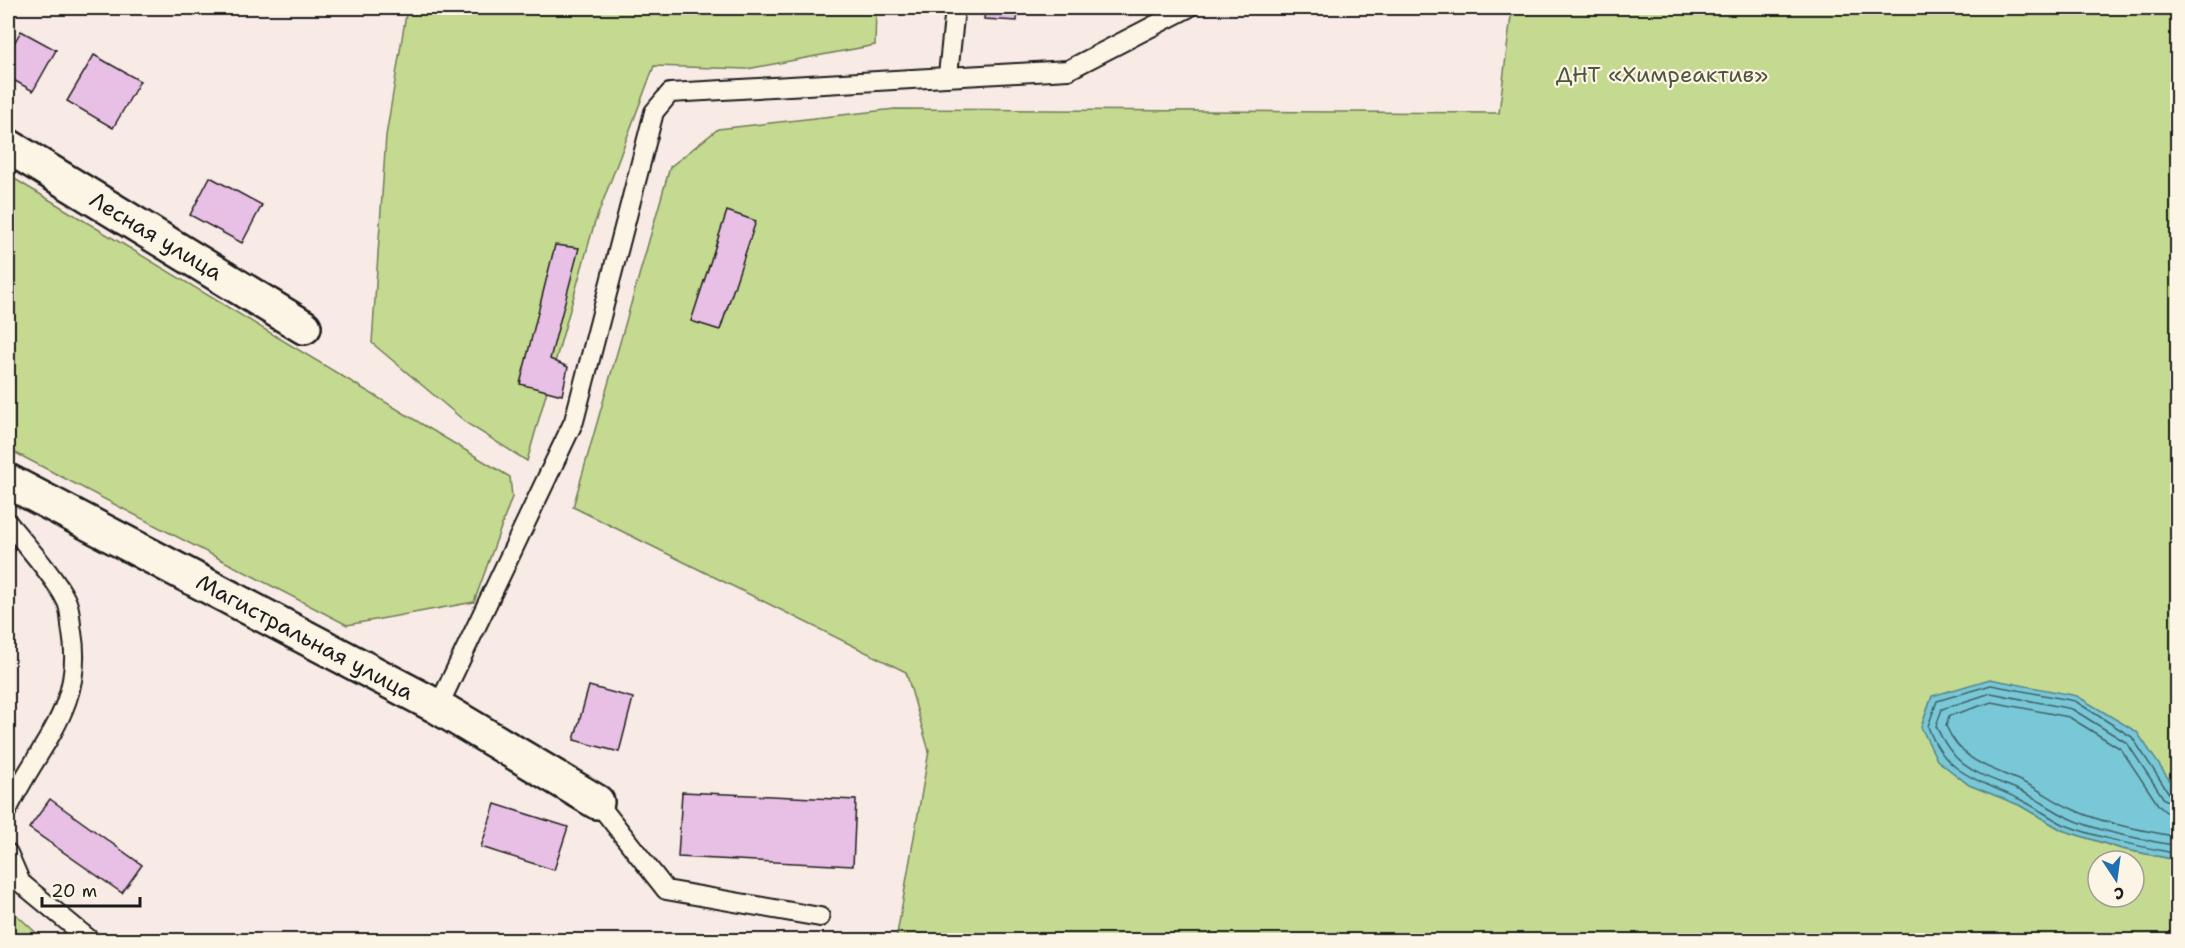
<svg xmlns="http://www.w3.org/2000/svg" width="2185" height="948" font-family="'Shantell Sans',sans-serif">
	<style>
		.green { fill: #c4da90; stroke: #707b56; stroke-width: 1.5; fill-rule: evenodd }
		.water { fill: #79c8d7; stroke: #54838c; stroke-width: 1.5 }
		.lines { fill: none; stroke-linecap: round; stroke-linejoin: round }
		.shore { stroke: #416167; stroke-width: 1.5 }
		.building { fill: #e8bfe5; stroke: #1c1c1c; stroke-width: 1.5 }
		.lane-casing { stroke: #1c1c1c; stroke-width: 22 }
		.street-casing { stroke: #1c1c1c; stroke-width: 38 }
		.lane { stroke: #fcf5e5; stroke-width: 18 }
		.street { stroke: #fcf5e5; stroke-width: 33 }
		.labels { text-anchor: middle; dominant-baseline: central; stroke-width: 4.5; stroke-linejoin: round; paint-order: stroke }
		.park-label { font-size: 22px; fill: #4e553f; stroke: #fcf5e5 }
		.street-label { font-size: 22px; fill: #1c1c1c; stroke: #fcf5e5 }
	</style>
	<rect width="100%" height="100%" fill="#f8eae5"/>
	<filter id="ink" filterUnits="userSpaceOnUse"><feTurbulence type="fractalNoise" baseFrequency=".0167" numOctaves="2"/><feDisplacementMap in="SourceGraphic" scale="12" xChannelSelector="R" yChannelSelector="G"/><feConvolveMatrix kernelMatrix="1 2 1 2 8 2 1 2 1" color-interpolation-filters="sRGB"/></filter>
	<g filter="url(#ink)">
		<g class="green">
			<polygon points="407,8 876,8 875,45 747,69 654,66 594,225 527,461 468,424 372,343 386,136"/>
			<path d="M1512 8H2177V799L2172 784 2019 805 2062 830 2122 849 2177 860V940H896L929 751 906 672 573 507 670 167 718 129 895 109 1499 113ZM2098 861H2134V897H2098Z"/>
			<polygon points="8,175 510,477 512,497 474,602 347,625 8,449"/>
			<polygon points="8,907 44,940 8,940"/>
		</g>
		<polygon class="water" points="1990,679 2077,696 2137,732 2172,784 2177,799 2177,860 2122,849 2062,830 2019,805 1969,785 1937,760 1921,727 1932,696"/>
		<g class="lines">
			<g class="shore">
				<path d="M2178 797 2170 795 2132 737 2075 701 1991 685 1937 701 1928 726C1943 774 1980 780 2021 800 2036 807 2050 818 2065 825 2101 839 2140 846 2178 854"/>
				<path d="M2178 805 2164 799 2127 743 2072 709 1991 693 1942 709 1936 726C1957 773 1980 773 2023 792 2038 799 2052 810 2067 817 2101 833 2141 839 2178 846"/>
				<path d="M2178 814 2166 812 2159 806 2121 749 2069 717 1992 702 1949 716 1946 726C1964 766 1993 767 2029 785 2043 792 2056 802 2070 808 2102 824 2142 830 2178 837"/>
			</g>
		</g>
		<g class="building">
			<polygon points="985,8 1018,8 1017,21 984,19"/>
			<polygon points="21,31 56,50 33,91 8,77 8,54"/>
			<polygon points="94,55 140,81 113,128 67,101"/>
			<polygon points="210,177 262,205 242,243 190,215"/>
			<polygon points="727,211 756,221 720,330 691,321"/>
			<polygon points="555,245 579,248 550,359 568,367 562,395 520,384"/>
			<polygon points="589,686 633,698 619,752 574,740"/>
			<polygon points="682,792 856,800 853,866 678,857"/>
			<polygon points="50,799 142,865 122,893 29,828"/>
			<polygon points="495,804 568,827 554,870 481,847"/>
		</g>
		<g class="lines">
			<defs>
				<g id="lane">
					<polyline points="948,75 955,8"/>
					<path d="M8 523C25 544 55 577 66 600 71 609 70 622 72 632 85 708 37 746 8 809"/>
					<polyline points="438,707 574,421 654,112 670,93 1068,70 1188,8"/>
					<polyline points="597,802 666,890 820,917"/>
					<polyline points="8,853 21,883 90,940"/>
				</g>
				<g id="street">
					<polyline points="8,146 304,327"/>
					<polyline points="8,481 438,707 597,802"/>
				</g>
			</defs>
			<use href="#lane" class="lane-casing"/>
			<use href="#street" class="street-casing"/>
			<use href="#lane" class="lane"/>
			<use href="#street" class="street"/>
		</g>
	</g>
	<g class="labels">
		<g class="park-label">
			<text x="1662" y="74">ДНТ «Химреактив»</text>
		</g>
		<g class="street-label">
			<text transform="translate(156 236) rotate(31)">Лесная улица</text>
			<text transform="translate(305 637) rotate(28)">Магистральная улица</text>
		</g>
	</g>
	<rect width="2185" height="948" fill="none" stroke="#fcf5e5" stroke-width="30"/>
	<rect x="15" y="15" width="2155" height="918" fill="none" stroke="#1c1c1c" stroke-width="2" filter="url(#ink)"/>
	<g transform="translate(2116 879) rotate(167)"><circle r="28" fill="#fcf5e5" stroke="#a29e95" stroke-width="1.5"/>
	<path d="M0-4.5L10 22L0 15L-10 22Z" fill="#1f6fb2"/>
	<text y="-9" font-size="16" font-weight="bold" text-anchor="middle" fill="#1c1c1c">С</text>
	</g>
	<path d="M42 897v9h98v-9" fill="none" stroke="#1c1c1c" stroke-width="3"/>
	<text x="51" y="897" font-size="18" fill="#1c1c1c" stroke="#fcf5e5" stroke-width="4.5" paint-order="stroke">20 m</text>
</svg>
